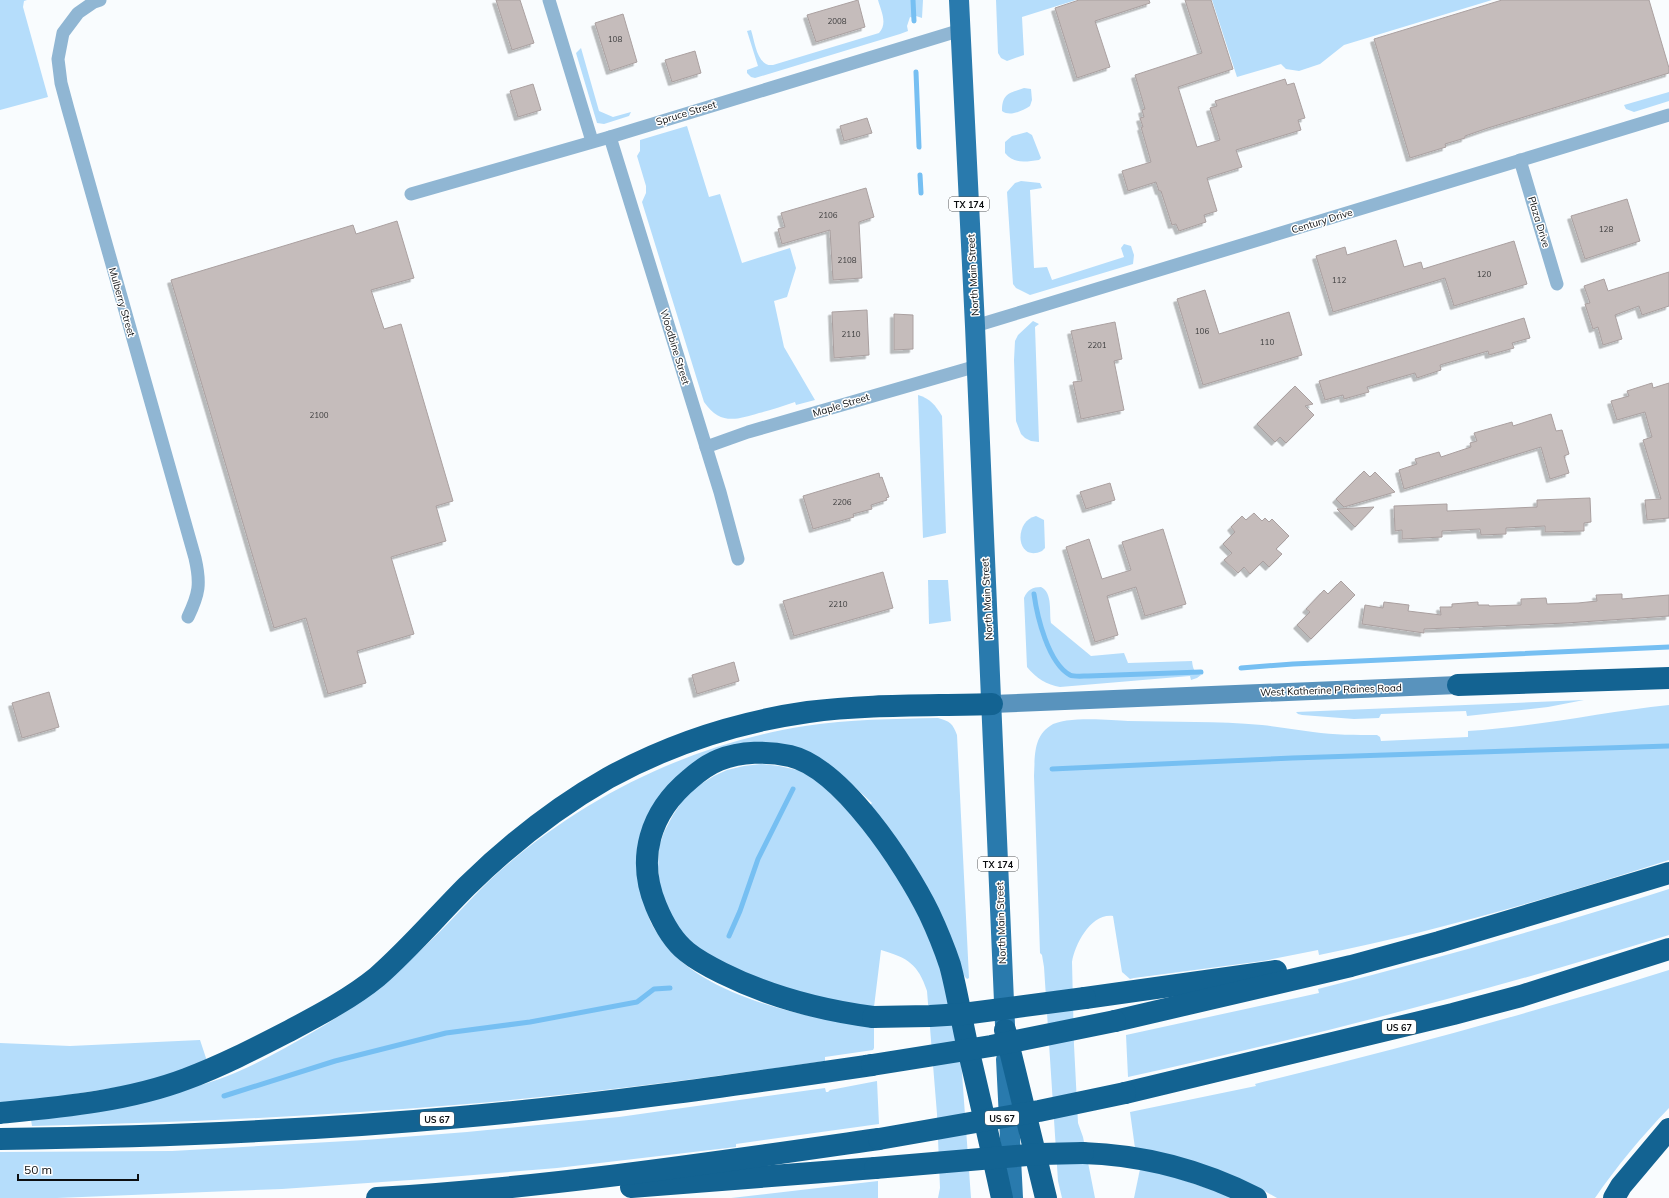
<svg xmlns="http://www.w3.org/2000/svg" width="1669" height="1198" font-family="Mulish,sans-serif">
	<style>
		.green { fill: #b5ddfb }
		.lines { fill: none; stroke-linecap: round; stroke-linejoin: round }
		.stream { stroke: #76bff2; stroke-width: 5 }
		.building { fill: #c5bcbb; stroke: #aaa0a0; filter: url(#shadow) }
		.street { stroke: #90b6d3; stroke-width: 13 }
		.secondary { stroke: #5993bd; stroke-width: 18 }
		.primary { stroke: #297aad; stroke-width: 20 }
		.highway { stroke: #136392; stroke-width: 22 }
		.highway-bridge { stroke: #136392; stroke-width: 22 }
		.labels { text-anchor: middle; dominant-baseline: central; stroke-width: 3; stroke-linejoin: round; paint-order: stroke }
		.number-label { font-size: 8px; fill: #3a3a3b }
		.shield { fill: #fff; stroke: #555658; stroke-width: 1 }
		.shield-label { font-size: 9px; font-weight: bold; fill: #0c0e10 }
		.street-label { font-size: 10px; fill: #0c0e10; stroke: #fff }
	</style>
	<defs>
		<filter id="shadow"><feDropShadow dx="-3.5" dy="3.5" stdDeviation="0" flood-color="#0004"/></filter>
	</defs>
	<rect width="100%" height="100%" fill="#f9fcfe"/>
	<g class="green">
		<polygon points="0,0 27,0 24,1 23,7 48,97 0,110"/>
		<path d="M878 0H923L922 18 916 16 914 18 910 17 907 26 908 31 900 34 755 78 751 77 747 73V70L758 66 747 31 751 30C755 42 757 67 773 65L879 33C888 23 881 11 878 0Z"/>
		<polygon points="996,0 1076,0 1022,17 1024,55 1007,61 1001,58 998,53"/>
		<polygon points="1212,0 1492,0 1344,45 1320,64 1299,71 1286,69 1281,64 1237,77"/>
		<polygon points="581,48 599,111 613,117 631,112 629,116 604,124 597,123 576,53"/>
		<path d="M1024 88 1031 89 1032 100 1030 106C1022 111 1010 117 1002 111 1002 93 1010 93 1024 88Z"/>
		<polygon points="1669,92 1669,101 1634,112 1626,109 1624,105"/>
		<path d="M687 126 709 197 720 194 742 263 790 248 796 268 787 297 774 301 784 347 815 400 796 405 795 402C783 406 771 410 759 413 736 420 720 425 704 402L642 202 646 193V186L637 156 640 151V140Z"/>
		<path d="M1027 132 1032 135 1041 158 1039 160C1025 162 1014 164 1005 153V142L1012 136Z"/>
		<polygon points="1021,181 1040,183 1042,188 1030,190 1034,268 1047,267 1052,280 1124,257 1121,248 1124,244 1131,246 1134,255 1133,264 1030,295 1016,288 1013,284 1007,192 1015,183"/>
		<polygon points="1033,321 1039,324 1035,327 1039,442 1031,441 1025,438 1021,434 1016,421 1014,360 1015,341 1018,335"/>
		<path d="M918 395C931 399 935 405 942 416L946 533 923 538Z"/>
		<path d="M1036 516 1044 520 1045 548 1042 551C1016 563 1013 521 1036 516Z"/>
		<polygon points="928,580 948,580 951,621 929,624"/>
		<path d="M1041 587C1053 593 1049 612 1051 623L1091 656 1124 653 1128 663 1192 661C1193 669 1194 672 1201 675L1197 678 1191 680 1190 676 1060 687C1047 685 1036 678 1027 667L1024 598C1027 590 1033 587 1041 587Z"/>
		<polygon points="1584,700 1548,707 1467,716 1466,711 1381,714 1379,718 1354,719 1302,715 1298,714 1296,712"/>
		<path d="M1669 705V860C1554 897 1438 931 1319 955L1318 950 1263 961 1134 978 1130 979 1122 972 1113 916C1091 913 1075 944 1072 962L1074 1045 1078 1123 1083 1137 1095 1198H1062L1058 1181 1044 967 1042 955 1040 953 1034 776C1035 758 1033 737 1050 726 1064 716 1110 720 1128 721 1173 722 1217 721 1262 725 1279 727 1296 730 1313 732 1334 735 1356 735 1377 735L1380 737 1381 741 1468 737V731C1536 727 1602 712 1669 705Z"/>
		<path d="M938 718C950 721 953 724 957 735L969 978 967 979 965 977 869 806 872 803 843 776 765 746 656 806C654 834 653 862 651 891 650 899 647 910 649 918 651 924 656 931 659 936 697 997 808 1018 874 1027V1048L873 1050 825 1057V1061C706 1078 587 1094 467 1104 322 1116 177 1123 32 1126L31 1120C68 1112 105 1105 142 1097 160 1094 179 1091 197 1086 238 1075 277 1053 313 1032 353 1009 390 980 423 948 447 926 468 901 491 879 578 799 689 744 805 726 849 719 894 719 938 718Z"/>
		<path d="M761 764 779 766 797 770 816 779 875 838 934 938 959 1032 971 1198H938L940 1188 937 1114 927 991C918 964 908 958 881 950L874 1007 844 1004 750 979 689 945 661 899 658 867 659 847 664 832 673 815 683 800 696 787 714 776 727 770 744 766Z"/>
		<path d="M1669 889V935C1491 990 1310 1037 1128 1077L1126 1035 1319 993 1318 989C1436 959 1553 926 1669 889Z"/>
		<path d="M1669 970V1108C1642 1136 1617 1166 1595 1198H1277L1259 1188 1135 1148 1130 1112 1256 1086 1255 1084C1394 1050 1532 1013 1669 970Z"/>
		<polygon points="200,1040 208,1064 156,1081 0,1106 0,1043 70,1046"/>
		<polygon points="877,1081 879,1124 736,1144 736,1147 557,1168 425,1179 282,1189 57,1198 0,1198 0,1152 172,1151 365,1140 467,1132 619,1117 825,1088 826,1092 828,1092 830,1090"/>
		<polygon points="1140,1169 1162,1173 1236,1198 1134,1198"/>
		<polygon points="878,1181 878,1198 731,1198"/>
	</g>
	<g class="lines">
		<g class="stream">
			<polyline points="913,0 914,21"/>
			<polyline points="916,72 919,147"/>
			<polyline points="920,175 921,193"/>
			<path d="M1034 594C1037 616 1048 663 1070 675 1074 677 1083 676 1088 676L1201 672"/>
			<polyline points="1241,668 1293,664 1669,647"/>
			<polyline points="1052,769 1292,758 1669,746"/>
			<polyline points="729,936 740,911 758,859 793,789"/>
			<polyline points="224,1096 335,1061 446,1033 530,1022 637,1002 654,989 670,988"/>
		</g>
	</g>
	<g class="building">
		<polygon points="496,0 520,0 534,43 512,50"/>
		<polygon points="858,0 865,27 816,42 807,15"/>
		<polygon points="1079,0 1149,0 1150,3 1095,21 1110,67 1077,78 1055,8"/>
		<polygon points="1185,0 1211,0 1233,69 1178,87 1197,147 1220,140 1210,108 1217,106 1215,101 1285,79 1287,85 1294,83 1305,118 1298,120 1301,130 1236,150 1242,167 1207,178 1217,211 1204,215 1206,222 1179,231 1176,224 1172,225 1161,191 1159,191 1156,182 1128,191 1122,171 1151,162 1141,127 1143,127 1140,118 1144,117 1142,110 1145,109 1135,75 1202,53"/>
		<polygon points="1502,0 1649,0 1669,68 1669,73 1488,128 1465,136 1465,138 1445,144 1446,147 1410,158 1374,39"/>
		<polygon points="623,14 637,62 610,71 595,23"/>
		<polygon points="695,51 701,73 672,82 665,60"/>
		<polygon points="533,84 541,110 518,117 510,91"/>
		<polygon points="867,118 872,133 844,141 840,126"/>
		<polygon points="866,188 874,217 859,222 862,278 833,280 830,230 782,244 778,229 785,227 781,213"/>
		<polygon points="1627,199 1640,241 1585,259 1571,216"/>
		<polygon points="397,221 414,278 371,290 384,329 401,324 453,501 436,506 446,541 391,557 414,634 357,651 366,683 328,694 306,618 274,628 171,280 353,225 356,234"/>
		<polygon points="1396,240 1404,267 1421,262 1423,269 1514,241 1527,284 1454,306 1445,278 1333,312 1316,256 1345,247 1347,255"/>
		<polygon points="1669,272 1669,306 1642,315 1639,306 1615,315 1622,339 1603,345 1598,327 1593,329 1585,304 1590,303 1584,286 1604,279 1608,291"/>
		<polygon points="1205,290 1219,334 1289,312 1302,355 1203,385 1177,299"/>
		<polygon points="867,310 869,355 834,358 832,312"/>
		<polygon points="894,314 913,315 913,349 894,350"/>
		<polygon points="1524,318 1530,338 1512,343 1514,348 1489,355 1488,351 1440,365 1441,370 1417,378 1415,373 1367,387 1369,392 1344,399 1343,395 1325,400 1319,381"/>
		<polygon points="1115,322 1122,359 1114,361 1124,410 1081,419 1073,382 1082,381 1071,331"/>
		<polygon points="1652,383 1653,388 1669,383 1669,518 1647,520 1645,500 1661,499 1643,440 1652,437 1645,412 1617,420 1611,401 1629,396 1627,391"/>
		<polygon points="1295,386 1313,404 1305,406 1314,415 1286,443 1280,437 1275,442 1257,424"/>
		<polygon points="1551,414 1556,431 1562,430 1569,454 1564,456 1569,473 1550,479 1541,447 1404,489 1399,470 1417,464 1415,459 1439,452 1441,457 1471,447 1470,443 1477,441 1474,433 1512,422 1513,426"/>
		<polygon points="1364,471 1370,477 1375,472 1395,492 1344,507 1336,499"/>
		<polygon points="879,473 880,478 882,477 889,497 886,498 887,500 871,505 872,509 853,514 854,517 813,529 803,496"/>
		<polygon points="1110,483 1115,500 1086,509 1080,492"/>
		<polygon points="1590,498 1591,522 1584,523 1584,531 1545,532 1545,526 1506,528 1506,534 1481,535 1480,529 1442,531 1442,537 1402,539 1402,530 1395,531 1394,506 1447,504 1447,511 1537,507 1537,500"/>
		<polygon points="1374,507 1355,527 1337,509"/>
		<polygon points="1254,513 1262,521 1265,518 1269,522 1272,519 1289,536 1276,549 1282,554 1269,567 1263,561 1250,574 1244,567 1238,573 1224,560 1232,553 1223,544 1235,532 1231,527 1242,516 1246,520"/>
		<polygon points="1163,529 1186,604 1145,616 1136,587 1107,596 1118,635 1095,642 1066,547 1089,539 1102,579 1131,570 1122,542"/>
		<polygon points="883,572 893,608 794,636 783,601"/>
		<polygon points="1341,581 1355,595 1311,639 1297,625 1310,612 1306,609 1324,590 1328,594"/>
		<polygon points="1622,594 1622,599 1669,595 1669,616 1566,623 1424,629 1424,633 1362,624 1365,605 1383,608 1384,602 1409,605 1408,611 1441,615 1440,607 1452,607 1452,604 1478,602 1478,605 1489,605 1489,606 1521,605 1521,599 1546,598 1547,604 1578,603 1597,601 1596,595"/>
		<polygon points="734,662 739,681 697,694 692,675"/>
		<polygon points="49,692 59,727 22,738 12,703"/>
	</g>
	<g class="lines">
		<g class="street">
			<path d="M100 0 94 2 78 13 63 33 58 59 61 83 68 109 195 558C201 584 199 594 188 617"/>
			<polyline points="549,0 592,141"/>
			<polyline points="610,137 720,492 738,559"/>
			<polyline points="1520,160 1557,284"/>
			<polyline points="411,194 610,137 961,30"/>
			<polyline points="975,326 1669,115"/>
			<polyline points="706,447 748,432 977,366"/>
		</g>
		<polyline class="secondary" points="992,704 1458,685"/>
		<g class="primary">
			<polyline points="959,0 975,326 1005,1025"/>
			<polyline points="1006,1059 1013,1198"/>
		</g>
		<g class="highway">
			<polyline points="1458,685 1669,678"/>
			<polyline points="1085,998 1276,971"/>
			<path d="M873 1017C820 1010 770 997 722 973 710 967 698 961 687 952 673 941 663 923 656 906 636 858 650 812 690 779 698 772 709 764 719 760 741 751 768 751 790 756 842 768 906 866 929 913 937 930 944 947 950 965 957 991 961 1018 967 1044 979 1095 991 1147 1002 1198"/>
			<polyline points="1115,1021 1351,966 1439,942 1669,873"/>
			<polyline points="1005,1030 1046,1198"/>
			<polyline points="1125,1093 1453,1014 1521,996 1669,949"/>
			<path d="M0 1113C61 1107 128 1101 186 1079 221 1066 254 1049 287 1032 317 1016 350 999 377 977 409 949 437 916 467 886 509 845 557 807 608 778 670 744 738 722 808 712 868 704 931 706 992 704"/>
			<path d="M0 1139C154 1137 308 1131 461 1117 599 1105 735 1085 872 1065"/>
			<path d="M1083 1153C1143 1155 1203 1171 1256 1198"/>
			<polyline points="631,1187 875,1168"/>
			<path d="M377 1198C545 1188 712 1163 879 1139"/>
			<polyline points="1614,1198 1621,1186 1669,1129"/>
		</g>
		<g class="highway-bridge">
			<polyline points="873,1017 930,1016 963,1014 1085,998"/>
			<polyline points="872,1065 991,1046 1115,1021"/>
			<polyline points="879,1139 1039,1111 1125,1093"/>
			<polyline points="875,1168 1040,1154 1083,1153"/>
		</g>
	</g>
	<g class="labels">
		<g class="number-label">
			<text x="837" y="21">2008</text>
			<text x="615" y="39">108</text>
			<text x="828" y="215">2106</text>
			<text x="1606" y="229">128</text>
			<text x="847" y="260">2108</text>
			<text x="1484" y="274">120</text>
			<text x="1339" y="280">112</text>
			<text x="1202" y="331">106</text>
			<text x="851" y="334">2110</text>
			<text x="1267" y="342">110</text>
			<text x="1097" y="345">2201</text>
			<text x="319" y="415">2100</text>
			<text x="842" y="502">2206</text>
			<text x="838" y="604">2210</text>
		</g>
		<g class="shield">
			<rect x="949" y="197" width="40" height="14" rx="3"/>
			<rect x="978" y="857" width="40" height="14" rx="3"/>
			<rect x="1382" y="1020" width="34" height="14" rx="3"/>
			<rect x="985" y="1111" width="34" height="14" rx="3"/>
			<rect x="420" y="1112" width="34" height="14" rx="3"/>
		</g>
		<g class="shield-label">
			<text x="969" y="204">TX 174</text>
			<text x="998" y="864">TX 174</text>
			<text x="1399" y="1027">US 67</text>
			<text x="1002" y="1118">US 67</text>
			<text x="437" y="1119">US 67</text>
		</g>
		<g class="street-label">
			<text transform="translate(686 113) rotate(-17)">Spruce Street</text>
			<text transform="translate(1322 221) rotate(-17)">Century Drive</text>
			<text transform="translate(1539 222) rotate(73)">Plaza Drive</text>
			<text transform="translate(973 275) rotate(-93)">North Main Street</text>
			<text transform="translate(122 302) rotate(74)">Mulberry Street</text>
			<text transform="translate(675 347) rotate(73)">Woodbine Street</text>
			<text transform="translate(841 405) rotate(-17)">Maple Street</text>
			<text transform="translate(987 599) rotate(-93)">North Main Street</text>
			<text transform="translate(1331 690) rotate(-2)">West Katherine P Raines Road</text>
			<text transform="translate(1001 923) rotate(-92)">North Main Street</text>
		</g>
	</g>
	<path d="M18 1174v6h120v-6" fill="none" stroke="#0c0e10" stroke-width="2"/>
	<text x="24" y="1174" font-size="12" fill="#0c0e10" stroke="#ffffff" stroke-width="3" paint-order="stroke">50 m</text>
</svg>
